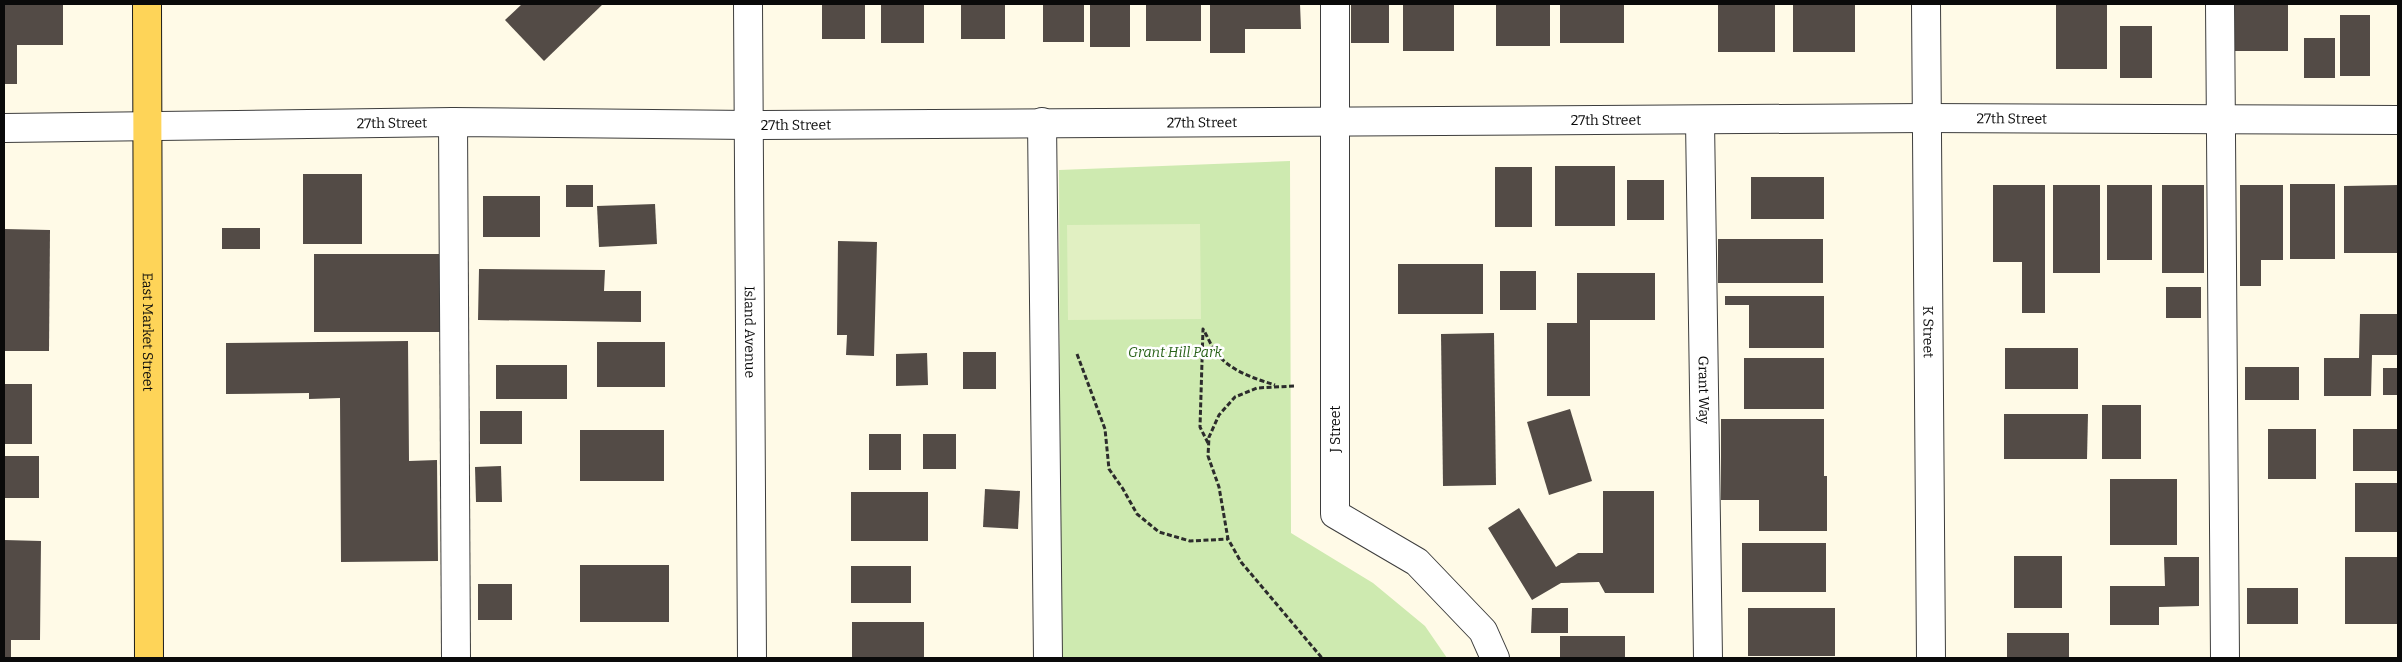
<svg xmlns="http://www.w3.org/2000/svg" width="2402" height="662" font-family="Bitter,serif">
	<style>
		.green { fill: #ceeab0 }
		.pitch { fill: #e1f0c2 }
		.building { fill: #534b46 }
		.lines { fill: none; stroke-linecap: round; stroke-linejoin: round }
		.minor-casing { stroke: #3d3d3d; stroke-width: 30 }
		.major-casing { stroke: #1b1b1b; stroke-width: 30 }
		.path { stroke: #2c2c2c; stroke-width: 3; stroke-dasharray: 5 2.5; stroke-linecap: butt }
		.minor { stroke: #fff; stroke-width: 28 }
		.major { stroke: #fed458; stroke-width: 28 }
		.labels { text-anchor: middle; dominant-baseline: central; stroke-width: 5; stroke-linejoin: round; paint-order: stroke }
		.street-label { font-size: 14px; fill: #0a0a0a; stroke: #fff }
		.park-label { font-size: 14px; font-style: italic; fill: #296219; stroke: #fff }
	</style>
	<rect width="100%" height="100%" fill="#fffae7"/>
	<polygon class="green" points="1290,161 1291,533 1373,583 1425,626 1447,658 1061,658 1059,170"/>
	<polygon class="pitch" points="1200,224 1201,319 1068,320 1067,225"/>
	<g class="building">
		<polygon points="4,4 63,4 63,45 17,45 17,84 4,84"/>
		<polygon points="522,4 603,4 544,61 505,20"/>
		<rect x="822" y="4" width="43" height="35"/>
		<rect x="881" y="4" width="43" height="39"/>
		<rect x="961" y="4" width="44" height="35"/>
		<rect x="1043" y="4" width="41" height="38"/>
		<rect x="1090" y="4" width="40" height="43"/>
		<rect x="1146" y="4" width="55" height="37"/>
		<polygon points="1210,4 1300,4 1301,29 1245,29 1245,53 1210,53"/>
		<rect x="1351" y="4" width="38" height="39"/>
		<rect x="1403" y="4" width="51" height="47"/>
		<rect x="1496" y="4" width="54" height="42"/>
		<rect x="1560" y="4" width="64" height="39"/>
		<rect x="1718" y="4" width="57" height="48"/>
		<rect x="1793" y="4" width="62" height="48"/>
		<rect x="2056" y="4" width="51" height="65"/>
		<rect x="2229" y="4" width="59" height="47"/>
		<rect x="2340" y="15" width="30" height="61"/>
		<rect x="2120" y="26" width="32" height="52"/>
		<rect x="2304" y="38" width="31" height="40"/>
		<rect x="1555" y="166" width="60" height="60"/>
		<rect x="1495" y="167" width="37" height="60"/>
		<rect x="303" y="174" width="59" height="70"/>
		<rect x="1751" y="177" width="73" height="42"/>
		<rect x="1627" y="180" width="37" height="40"/>
		<rect x="2290" y="184" width="45" height="75"/>
		<rect x="566" y="185" width="27" height="22"/>
		<polygon points="1993,185 2045,185 2045,313 2022,313 2022,262 1993,262"/>
		<rect x="2053" y="185" width="47" height="88"/>
		<rect x="2107" y="185" width="45" height="75"/>
		<rect x="2162" y="185" width="42" height="88"/>
		<polygon points="2240,185 2283,185 2283,260 2261,260 2261,286 2240,286"/>
		<polygon points="2398,185 2398,253 2344,253 2344,186"/>
		<rect x="483" y="196" width="57" height="41"/>
		<polygon points="655,204 657,244 599,247 597,206"/>
		<rect x="222" y="228" width="38" height="21"/>
		<polygon points="4,229 50,230 49,351 4,351"/>
		<rect x="1718" y="239" width="105" height="44"/>
		<polygon points="838,241 877,242 874,356 846,355 847,335 837,335"/>
		<rect x="314" y="254" width="127" height="78"/>
		<rect x="1398" y="264" width="85" height="50"/>
		<polygon points="479,269 605,270 604,291 641,291 641,322 478,320"/>
		<rect x="1500" y="271" width="36" height="39"/>
		<polygon points="1577,273 1655,273 1655,320 1590,320 1590,396 1547,396 1547,323 1577,323"/>
		<rect x="2166" y="287" width="35" height="31"/>
		<polygon points="1725,296 1824,296 1824,348 1749,348 1749,305 1725,305"/>
		<polygon points="2360,314 2398,314 2398,355 2372,355 2371,396 2324,396 2324,358 2359,358"/>
		<polygon points="1494,333 1496,485 1443,486 1441,334"/>
		<polygon points="408,341 409,461 437,460 438,561 341,562 340,398 309,399 309,393 226,394 226,343"/>
		<rect x="597" y="342" width="68" height="45"/>
		<rect x="2005" y="348" width="73" height="41"/>
		<rect x="963" y="352" width="33" height="37"/>
		<polygon points="927,353 928,385 896,386 896,354"/>
		<rect x="1744" y="358" width="80" height="51"/>
		<rect x="496" y="365" width="71" height="34"/>
		<rect x="2245" y="367" width="54" height="33"/>
		<rect x="2383" y="368" width="15" height="27"/>
		<rect x="4" y="384" width="28" height="60"/>
		<rect x="2102" y="405" width="39" height="54"/>
		<polygon points="1570,409 1592,481 1549,495 1527,422"/>
		<rect x="480" y="411" width="42" height="33"/>
		<polygon points="2004,414 2088,414 2087,459 2004,459"/>
		<polygon points="1721,419 1824,419 1824,476 1827,476 1827,531 1759,531 1759,500 1721,500"/>
		<rect x="2268" y="429" width="48" height="50"/>
		<rect x="2353" y="429" width="45" height="42"/>
		<rect x="580" y="430" width="84" height="51"/>
		<rect x="869" y="434" width="32" height="36"/>
		<rect x="923" y="434" width="33" height="35"/>
		<rect x="4" y="456" width="35" height="42"/>
		<polygon points="501,466 502,502 476,502 475,467"/>
		<rect x="2110" y="479" width="67" height="66"/>
		<rect x="2355" y="483" width="43" height="49"/>
		<polygon points="985,489 1020,491 1018,529 983,527"/>
		<polygon points="1603,491 1654,491 1654,593 1605,593 1599,582 1561,583 1532,600 1488,528 1519,508 1556,567 1578,553 1603,553"/>
		<rect x="851" y="492" width="77" height="49"/>
		<polygon points="4,540 41,541 40,640 11,640 11,658 4,658"/>
		<rect x="1742" y="543" width="84" height="49"/>
		<rect x="2014" y="556" width="48" height="52"/>
		<polygon points="2164,557 2199,557 2199,606 2159,607 2159,625 2110,625 2110,586 2165,586"/>
		<rect x="2345" y="557" width="53" height="67"/>
		<rect x="580" y="565" width="89" height="57"/>
		<rect x="851" y="566" width="60" height="37"/>
		<rect x="478" y="584" width="34" height="36"/>
		<rect x="2247" y="588" width="51" height="36"/>
		<polygon points="1532,608 1568,608 1568,633 1531,633"/>
		<rect x="1748" y="608" width="87" height="48"/>
		<rect x="852" y="622" width="72" height="36"/>
		<rect x="2007" y="633" width="62" height="25"/>
		<rect x="1560" y="636" width="65" height="22"/>
	</g>
	<g class="lines">
		<defs>
			<g id="minor">
				<path id="s1" d="M748 4 752 658"/>
				<polyline points="1335,4 1335,514 1417,562 1483,631 1495,658"/>
				<path id="s2" d="M1926 4 1931 658"/>
				<polyline points="2220,4 2225,658"/>
				<path id="s3" d="M1700 121 1708 658"/>
				<polyline points="453,122 456,658"/>
				<polyline points="1042,122 1048,658"/>
				<path id="s4" d="M4 128 453 122 749 125 1926 118 2398 120"/>
			</g>
			<g id="major">
				<path id="s5" d="M147 4 149 658"/>
			</g>
		</defs>
		<use href="#minor" class="minor-casing"/>
		<use href="#major" class="major-casing"/>
		<g class="path">
			<polyline points="1077,354 1105,429 1109,469 1123,489 1137,514 1159,532 1190,541 1228,539"/>
			<polyline points="1294,386 1257,388 1235,397 1219,415 1209,437 1208,456 1219,487 1228,539 1241,562 1322,658"/>
			<path d="M1208 443 1200 427 1203 329C1208 337 1212 349 1219 356 1233 372 1256 379 1275 385"/>
		</g>
		<use href="#minor" class="minor"/>
		<use href="#major" class="major"/>
	</g>
	<g class="labels">
		<g class="street-label">
			<text stroke="none"><textPath href="#s4" startOffset="2008">27th Street</textPath></text>
			<text stroke="none"><textPath href="#s4" startOffset="1602">27th Street</textPath></text>
			<text stroke="none"><textPath href="#s4" startOffset="388">27th Street</textPath></text>
			<text stroke="none"><textPath href="#s4" startOffset="1198">27th Street</textPath></text>
			<text stroke="none"><textPath href="#s4" startOffset="792">27th Street</textPath></text>
			<text stroke="none"><textPath href="#s5" startOffset="328">East Market Street</textPath></text>
			<text stroke="none"><textPath href="#s1" startOffset="328">Island Avenue</textPath></text>
			<text stroke="none"><textPath href="#s2" startOffset="328">K Street</textPath></text>
			<text stroke="none"><textPath href="#s3" startOffset="269">Grant Way</textPath></text>
			<text transform="translate(1335 429) rotate(-90)">J Street</text>
		</g>
		<g class="park-label">
			<text x="1175" y="352">Grant Hill Park</text>
		</g>
	</g>
	<rect width="2402" height="662" fill="none" stroke="#0a0a0a" stroke-width="10"/>
</svg>
